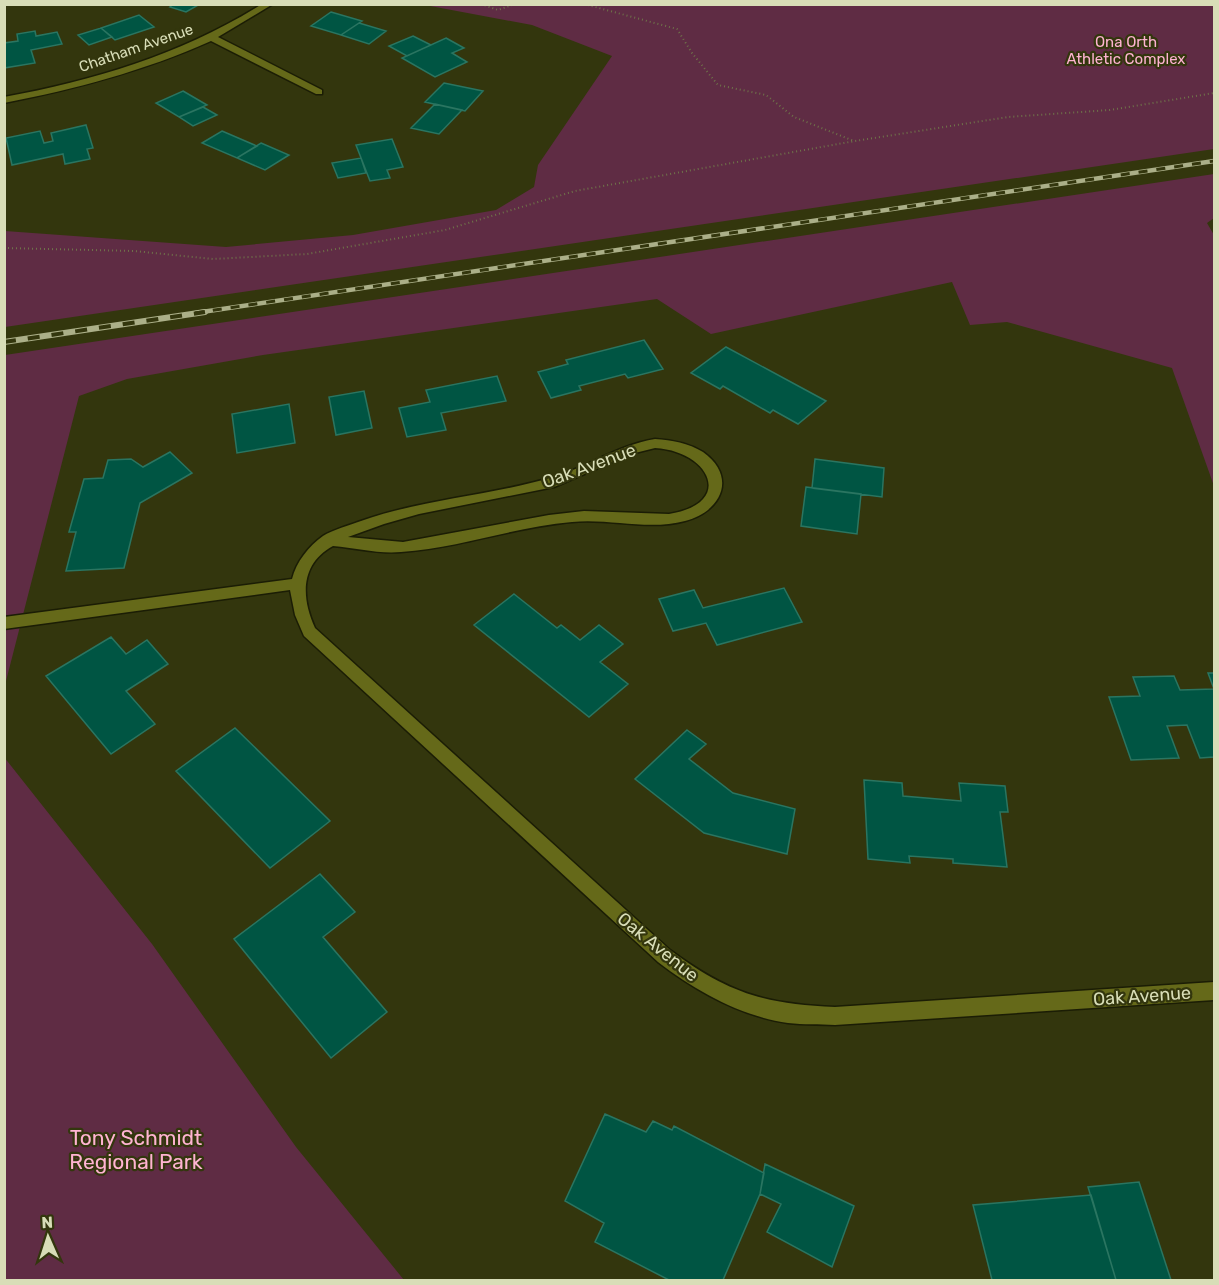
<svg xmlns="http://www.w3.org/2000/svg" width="1219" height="1285" font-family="Rubik,sans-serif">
  <rect width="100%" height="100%" fill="#33360d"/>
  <path fill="#5f2c44" d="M425,5h789v144l-1209,178v-96l221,16 127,-12 143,-25 38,-23 4,-22 74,-109 -80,-31z
    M1214,174v44l-7,5 7,12v251l-42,-118 -165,-46 -37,3 -18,-43 -241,52 -54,-35 -394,56 -136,24 -48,17 -74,289v-330z
    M4,757l148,187 144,203 108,133h-399z"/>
  <path fill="#005543" stroke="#2a7561" stroke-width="1.5" d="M174,4h26l-14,8 -16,-5z
    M331,12l31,9 -21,14 -30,-9z
    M139,15l15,12 -39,13 -14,-12z
    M359,23l27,8 -17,13 -28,-9z
    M101,28l11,9 -23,8 -11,-10z
    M35,31l1,5 21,-4 5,12 -31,6 4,13 -31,5v-25l14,-2 -1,-7z
    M413,36l18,9 -24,11 -18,-10z
    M446,38l18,10 -12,5 15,9 -32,15 -33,-19z
    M444,83l39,8 -18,20 -40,-9z
    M183,91l24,14 -28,12 -23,-14z
    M435,104l27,6 -23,24 -28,-6z
    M203,107l14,8 -24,11 -14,-9z
    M86,125l7,23 -6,1 3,10 -25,5 -2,-10 -51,11 -6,-27 34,-7 4,12 9,-2 -2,-8z
    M222,131l35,15 -20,12 -35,-15z
    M392,139l11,28 -16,3 3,8 -20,3 -14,-36z
    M261,143l28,12 -24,15 -28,-12z
    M361,158l5,15 -28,5 -6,-15z
    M644,340l19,29 -35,9 -3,-4 -46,12 2,4 -30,8 -13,-26 30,-8 -2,-4z
    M726,347l100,54 -28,23 -25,-14 -3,3 -47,-27 -3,3 -29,-16z
    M497,376l9,25 -65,12 5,17 -39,7 -8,-29 31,-6 -4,-12z
    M364,391l8,37 -36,7 -7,-38z
    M289,404l6,39 -58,10 -5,-39z
    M170,452l22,21 -52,30 -16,65 -58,3 10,-39h-7l15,-53 19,-1 5,-18 23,-1 12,8z
    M815,459l69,9 -2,29 -70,-9z
    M806,487l55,7 -4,40 -56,-8z
    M784,588l18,34 -85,23 -11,-22 -33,8 -14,-32 35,-9 9,18z
    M514,594l43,34 4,-3 19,15 19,-15 24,19 -23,18 28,22 -39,33 -115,-92z
    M111,637l15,17 21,-14 21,24 -42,27 29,33 -44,30 -65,-78z
    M1208,673h6v84l-14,1 -13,-33 -20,1 12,32 -48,2 -22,-63 31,-1 -7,-19 41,-1 6,14 34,-1z
    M235,728l95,93 -60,47 -94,-97z
    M687,730l19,14 -17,15 44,34 62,16 -8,45 -83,-21 -69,-54z
    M864,780l38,3 1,13 58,5 -2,-18 46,3 3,26h-8l7,55 -54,-4v-4l-44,-3 1,7 -42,-4z
    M320,874l35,38 -32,25 64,75 -56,46 -97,-119z
    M605,1114l41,18 7,-11 19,9 2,-4 90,47 -4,21 -37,86h-54l-74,-38 9,-19 -39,-22z
    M765,1164l89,42 -22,61 -65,-35 14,-28 -21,-10z
    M1139,1182l32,98h-55l-28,-93z
    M1091,1195l25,85h-124l-19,-75z"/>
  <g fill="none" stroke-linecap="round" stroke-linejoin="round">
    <defs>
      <path id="street" d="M262,4h11l-55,33 104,53v4h-6l-105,-53c-67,30 -135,48 -207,62v-6c92,-17 178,-43 258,-93z
        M655,439c17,1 33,4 48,13 35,25 18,60 -18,69 -37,10 -76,-3 -113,1 -58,5 -113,26 -171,30 -23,2 -45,-4 -68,-6 -33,18 -32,51 -18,82l355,322c58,43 94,54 165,57l379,-25v18l-379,25c-16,-1 -31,0 -47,-2 -48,-7 -92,-32 -130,-61l-354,-326 -9,-21 -5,-25 -286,39v-12l288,-38c4,-17 17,-33 31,-43 9,-6 27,-11 38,-15 62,-22 129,-25 192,-44 35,-10 65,-32 102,-38zM655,448c54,3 81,55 14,66l-85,-3 -35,4 -146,27 -55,-5 36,-13 35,-10 135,-27 77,-33z"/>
    </defs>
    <use href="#street" stroke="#1b1d05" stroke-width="3"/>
    <path stroke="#6f724a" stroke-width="2" stroke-dasharray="1 3" stroke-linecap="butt" d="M481,4l17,6 17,-6
      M584,4l93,25 15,24 26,32 48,10 28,22 60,24
      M4,248l130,3 79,8 94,-5 138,-24 130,-39 280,-50 153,-24 102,-7 104,-17"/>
    <use href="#street" fill="#656919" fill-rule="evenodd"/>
    <defs>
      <path id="rail-far1" d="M195,313l1019,-152"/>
      <path id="rail" d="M4,342l201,-30"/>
    </defs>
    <use href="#rail-far1" stroke="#abaf88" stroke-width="4.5"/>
    <use href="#rail" stroke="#abaf88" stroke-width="6"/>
    <use href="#rail-far1" stroke="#33360d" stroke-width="3" stroke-dasharray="9" stroke-linecap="butt"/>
    <use href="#rail" stroke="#33360d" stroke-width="4" stroke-dasharray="12" stroke-linecap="butt"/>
  </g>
  <g text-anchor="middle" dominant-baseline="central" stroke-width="4.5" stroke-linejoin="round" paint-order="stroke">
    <g font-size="15" fill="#ffb3d2" stroke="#33360d">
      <text x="1126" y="42">Ona Orth<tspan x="1126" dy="17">Athletic Complex</tspan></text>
    </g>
    <g font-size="15" fill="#d8ddb7" stroke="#33360d">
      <text transform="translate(136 48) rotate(-19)">Chatham Avenue</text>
    </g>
    <g font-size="18" fill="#d8ddb7" stroke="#33360d">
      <text transform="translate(589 466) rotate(-20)">Oak Avenue</text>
      <text transform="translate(658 947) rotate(39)">Oak Avenue</text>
      <text transform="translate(1142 996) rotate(-4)">Oak Avenue</text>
    </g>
    <g font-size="21" fill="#ffb3d2" stroke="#33360d">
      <text x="136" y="1137">Tony Schmidt<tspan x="136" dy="24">Regional Park</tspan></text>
    </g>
  </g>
  <rect width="1219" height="1285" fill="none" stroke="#d8ddb7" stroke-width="12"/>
  <g transform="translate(48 1237) rotate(357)" stroke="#33360d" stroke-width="4.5" paint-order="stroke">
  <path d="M0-4.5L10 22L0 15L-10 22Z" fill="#d8ddb7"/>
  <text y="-9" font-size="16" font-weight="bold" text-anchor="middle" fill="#d8ddb7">N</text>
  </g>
</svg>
